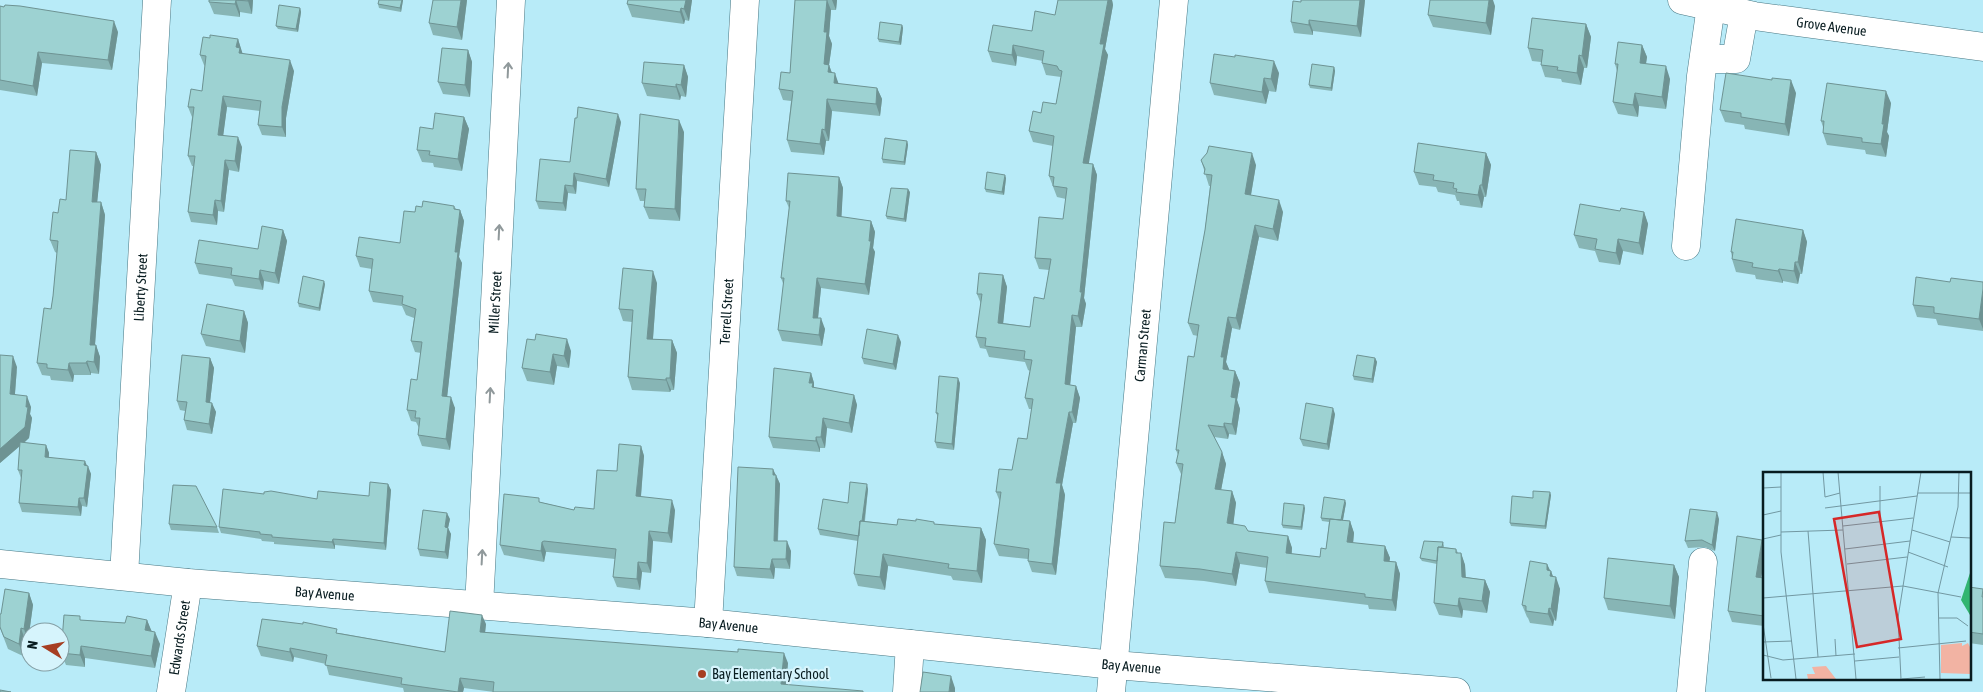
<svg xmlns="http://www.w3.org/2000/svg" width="1983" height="692" font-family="'Asap Condensed',sans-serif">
  <rect width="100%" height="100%" fill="#b8ebf8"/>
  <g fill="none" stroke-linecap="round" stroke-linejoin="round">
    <defs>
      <g id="minor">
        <path id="s1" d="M1682,0l72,16 229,31"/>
        <path d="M1704,59h32l8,-45"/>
        <path d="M1686,246l15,-170 10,-70"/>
        <path id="s2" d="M0,564l188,19 520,40 406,42 342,27"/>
        <path id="s3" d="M124,576l33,-576"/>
        <path id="s4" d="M479,606l32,-606"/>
        <path id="s5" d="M708,623l37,-623"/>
        <path id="s6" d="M171,692l17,-109"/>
        <path d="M907,692l3,-48"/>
        <path id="s7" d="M1111,692l63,-692"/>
        <path d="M1691,692l12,-130"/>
      </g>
    </defs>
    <use href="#minor" stroke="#477783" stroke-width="29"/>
    <use href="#minor" stroke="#fff" stroke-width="28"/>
  </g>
  <path fill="#87b5b5" d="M209,0h44l-1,14 -12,-2v5l-26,-3 -5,-12z
    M403,0l-2,12 -22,-4 -1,-4z
    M467,0l-5,40 -29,-5 -4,-12z
    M628,0h64l-3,21 -4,-1 -1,4 -52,-7 -5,-13z
    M795,0h42l-1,10h-5l-2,26 3,8 -3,21 3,8 7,11 38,4 5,11 -2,17 -48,-5 -3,30h-3l-2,14 -33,-3 -4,-12 4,-39 -8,-1 -4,-11 11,-16z
    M1058,0h54l1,5 -8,44 3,6 -20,109h5l4,11 -13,123 2,6 -4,23h-6l-6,58 6,1 4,12 -4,25h-3l-11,62 3,10 -9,80 -24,-3 -4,-11v-2l-29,-3 -5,-12 6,-42 -4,-10 16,-22 15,-31 5,-30h-3l-4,-11 5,-27 -2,-1 -3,-8 -36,-5 -3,-8 -6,-1 -4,-11 5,-33 -4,-10 26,-19 4,12 -4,36 27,4 14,-28 5,-29 -10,-1 -4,-11 28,-39 3,-20 -9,-2 -8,-21 4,-30 -20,-4 -4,-11 12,-18 15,-9 5,-27 -15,-2 -4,-12 1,-2 -26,-5 -1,10 -24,-4 -4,-11 44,-20 23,-16z
    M1365,0l-4,37 -48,-6v4l-19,-2 -3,-11 10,-20z
    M0,6l118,26 -6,38 -70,-7 -5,33 -37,-6z
    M1495,6l-4,29 -58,-8 -5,-12z
    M300,8l1,4 -3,20 -20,-3 -2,-3z
    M1586,24l5,13 -4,31h-3l-3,17 -19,-3 -1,-3 -16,-2 -4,-12v-3l-9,-1 -4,-13z
    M902,25l1,3 -2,17 -22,-3 -1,-3z
    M210,38l28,1 4,14 52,18 -8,47v19l-24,-2 -4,-10 2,-14 -33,-4 -4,28 19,12 -3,25 -10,-2 -5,42 -6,-1 -1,14 -26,-3 -3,-10 5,-46h-1l-4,-10 4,-39 -4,-10 14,-16 3,-25 -1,-1 -4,-10z
    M1642,45l5,12 -1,7 24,15 -4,30 -27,-3 -1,11 -20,-3 -5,-12 4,-31 -2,-7z
    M468,50l4,12 -2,35 -27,-3 -5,-12z
    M1235,57l44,16 -3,19 -7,-1 -3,13 -52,-9 -4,-12z
    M684,65l4,12 -2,20 -5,-1 -1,4 -33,-4 -5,-13z
    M1334,67l1,4 -3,20 -22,-3 -1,-3z
    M1796,93l-7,43 -44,-7 -1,-4 -19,-3 -5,-12z
    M1891,103l-4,29 2,4 -3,21 -20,-3 -1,-4 -38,-5 -4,-12v-6l-2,-6z
    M464,117l5,12 -7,42 -28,-4 -1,-4 -11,-1 -5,-12 16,-21z
    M621,122l-12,65 -32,-6 -1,13 -8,-1 -2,18 -27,-2 -3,-8 34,-39z
    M684,132l-4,89 -31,-2 -5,-12 1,-6h-5l-4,-12z
    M907,141l1,4 -3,20 -22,-2 -1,-4z
    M96,152l5,13 -4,37h4l4,13 -10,130h1l4,12 -1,17 -8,-1v2h-17l-1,7 -22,-2 -1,-4 -8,-1 -5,-12 14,-54 2,-13 4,-43 -2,-1 -5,-12 16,-40z
    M1486,153l5,12 -5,32h-2l-2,11 -22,-3 -1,-4h-2l-2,-6 -17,-3 -2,-5 -17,-2 -5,-13z
    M1201,160l55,5 -5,30 32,17 -5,29 -19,-4 -19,93 -8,-2 -6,34 3,8 6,1 5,12 -3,17 3,9 -4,26 -7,-1 -1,5 -14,-2 8,15 4,12 -5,26 11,1 4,12 -3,21 15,7 40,5 4,12v6l28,3 6,-8 3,-27 -7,-1 -1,-3 25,-15 -3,17 7,1 4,12 -1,10 32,3 5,12 -1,3 7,1 4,12 -4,37 -27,-2 -1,-4 -99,-12 -4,-12 2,-13 -27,-4 -4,22 -32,-5 -39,-3 -5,-12 15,-43 6,-49 -5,-11 2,-8 -2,-5 18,-93 4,-21 -5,-1 -5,-12 17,-93 5,-44h-1z
    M839,177l4,11 -2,29 30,4 4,11 -2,16 2,4 -6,43 -48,-7 -3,30 7,11 -3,17 -40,-5 -4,-11 6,-44 -3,-8 8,-70 -3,-7z
    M1006,178l-2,17 -18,-3 -1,-3z
    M910,192l-4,30 -19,-3 -1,-3z
    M454,206l2,3 4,1 4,11 -5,36 3,6 -15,134 8,11 -5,42 -28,-4 -4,-11 1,-7 -3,-6 -5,-1 -4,-11 10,-30 4,-27 -6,-1 -4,-11 3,-23 -8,-3 -4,-9 -29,-4 -4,-11 3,-22 -12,-2 -4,-11 44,-13 15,-31 7,-5z
    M1620,211l24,1 4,12 -5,31 -20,-4 -3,14 -21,-3 -4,-11 -16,-3 -5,-13z
    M283,230l4,11 -8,43 -15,-3 -1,9 -28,-4 -3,-7 -33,-5 -4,-11 63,-14z
    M1803,230l4,12 -5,32h-2l-2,10 -15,-3v2l-27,-4 -1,-4 -19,-3 -4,-13v-2l-1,-5z
    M1983,282v49l-45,-6 -2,-6 -19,-2 -4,-12z
    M657,283l-4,56 19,1 5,13 -3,37h-3l-1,2 -38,-2 -4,-13 4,-55 -9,-1 -4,-12z
    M325,284l-5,27 -21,-4 -1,-4z
    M244,311l4,12 -3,30 -39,-7 -5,-12z
    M535,340l36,11 -2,17 -12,-2 -3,19 -27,-4 -5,-13z
    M901,342l-5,28 -32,-6 -2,-6z
    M210,358l4,10 -4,34 6,10 -4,22 -25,-4 -3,-10 1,-9 -5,-1 -3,-9z
    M1375,358l2,4 -4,21 -19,-3 -1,-4z
    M17,367l-2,27 16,13 -1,7 2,4 -3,20 -5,5 22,2 3,8v4l38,9 4,8 -4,33 -5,-1 -1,10 -59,-4 -3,-9 2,-25 -3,-8 2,-24 -20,17z
    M811,373l3,10v5l40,7 3,10 -5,28 -25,-5 -2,20h-5v4l-47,-4 -4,-11z
    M960,383l-6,67 -17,-2 -2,-6 3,-25 -2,-4z
    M1335,414l-6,36 -26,-4 -3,-7z
    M641,446l3,10 -3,41 34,13 -3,33 -19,-2 -2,32 -9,-1 -2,18 -23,-3 -4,-10 2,-18 -67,-7h-2l-2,10 -40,-7 -4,-10 40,-43 34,8 20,-1 23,-38z
    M776,475l4,9 -2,57 13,10 -1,18 -15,-1 -1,11 -37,-3 -3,-9z
    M388,484l3,6 -5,60 -51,-5v4l-61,-5v-2l-12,-1 -1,-2 -40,-6 -2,-6 45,-33 53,5 52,-3z
    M868,489l-3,32 32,4 38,-1 46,4 5,12 -4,43 -29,-3 -2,-4 -63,-10 -3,24 -27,-4 -4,-12 4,-33 -38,-6 -2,-6 30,-26z
    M1551,495l-5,34 -35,-3 -1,-3 23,-25z
    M1305,508l-3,22 -19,-2 -1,-3z
    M450,519l-2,9 3,6 -3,25 -28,-3 -2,-7z
    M1719,519l-4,32 -10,-4 -17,1 -3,-7z
    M169,524l48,3 2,6 -48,-3z
    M1443,542l1,4v1l12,2 2,4h3l4,12 1,12 19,3 5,12 -3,21 -24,-3 -1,8 -23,-3 -5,-12 3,-39 -15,-3 -2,-3z
    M1764,547v11l-3,20h3v48l-32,-4 -4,-11z
    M1547,564l3,6 1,1 2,6 7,12 -4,32 -2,-1 -1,6 -23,-3 -2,-5 -1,-1 -5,-12z
    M1674,565l5,12 -4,42 -67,-9 -4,-12z
    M1969,587l14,2v56l-14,-2z
    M29,593l4,12 -5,36 -3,-1 -2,16 -15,-7 -8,-21 1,-14z
    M81,620l44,3 22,-3 4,11 9,13 -5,24 -70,-10v9l-19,-2 -5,-12z
    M486,624l-1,8 303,31 -2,21 -292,8 -30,-4 -1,4h-59l-1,-4 -74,-13 -3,-11 -32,-7 -1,5 -32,-6 -4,-10 82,-13 106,19z"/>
  <path fill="#6e9393" d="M236,0l4,12v5l-5,-13z
    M248,0h5l-1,14 -4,-13z
    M402,0h1l-2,12 -1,-4z
    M461,0h6l-5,40 -5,-13z
    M686,0h6l-3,21 -5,-12z
    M827,0l4,10 -2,26 3,8 -3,21 4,11 -1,8 -8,-20v-32z
    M832,0h5l-1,10z
    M1108,0h4l1,5 -8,44 3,6 -21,119 -4,-11 17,-119z
    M1360,0h5l-4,37 -4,-11z
    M1489,0h4l2,6 -4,29 -5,-12z
    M300,8l1,4 -3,20 -2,-3z
    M681,8l4,12 -1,4 -4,-12z
    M1309,20l4,11v4l-4,-10z
    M114,21l4,11 -6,38 -4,-10z
    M1586,24l5,13 -4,31 -5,-12z
    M902,25l1,3 -2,17 -2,-3z
    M238,39l6,19 -1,5 -7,-16z
    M1013,45l4,11 -1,10 -4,-11z
    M1642,45l5,12 -3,18 -4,-12z
    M468,50l4,12 -2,35 -5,-12z
    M38,52l4,11 -5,33 -4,-10z
    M1579,55l5,13 -3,17 -4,-12z
    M290,60l4,11 -8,47v19l-4,-10v-20z
    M1274,61l5,12 -3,19 -5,-13z
    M684,65l4,12 -2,20 -5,-12z
    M1666,66l4,13 -4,30 -4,-12z
    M1334,67l1,4 -3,20 -1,-3z
    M835,73l4,12 -5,-2z
    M1264,78l5,13 -3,13 -4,-12z
    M1791,80l5,13 -7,43 -4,-12z
    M676,84l5,12 -1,4 -4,-13z
    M877,88l5,11 -2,17 -4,-12z
    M1886,91l5,12 -4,29 2,4 -3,21 -5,-13 1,-20z
    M1635,93l4,13 -1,11 -5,-12z
    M223,96l4,11 -5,38 -4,-10z
    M827,99l5,12 -3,30 -4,-11z
    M618,114l3,8 -12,65 -3,-8z
    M464,117l5,12 -7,42 -4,-12z
    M679,120l5,12 -4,89 -5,-12z
    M822,129l4,12 -2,14 -4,-11z
    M238,137l4,10 -3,25 -4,-11z
    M907,141l1,4 -3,20 -1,-3z
    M96,152l5,13 -5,49 -4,-12z
    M1252,153l4,12 -7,41 -4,-12z
    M1486,153l5,12 -5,32 -4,-12z
    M225,160l4,10 -5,42 -3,-11z
    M1093,164l4,11 -13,123 2,6 -4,23 -4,-11 2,-24z
    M574,173l3,8 -1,13 -3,-8z
    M1005,175l1,3 -2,17 -2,-3z
    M839,177l4,11 -2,39 -4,-11z
    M565,185l3,8 -2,18 -3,-8z
    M1480,185l4,12 -2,11 -4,-13z
    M908,189l2,3 -4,30 -2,-3z
    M215,200l3,11 -1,14 -4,-10z
    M1279,200l4,12 -5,29 -5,-12z
    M101,202l4,13 -11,142 -4,-12z
    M460,210l4,11 -5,36 3,6 -16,144 -4,-11 13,-144z
    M1644,212l4,12 -5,31 -4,-12z
    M871,221l4,11 -2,16 2,4 -6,43 -4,-11z
    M1255,225l4,12 -19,93 -4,-12z
    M283,230l4,11 -8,43 -4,-11z
    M1803,230l4,12 -5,32 -4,-12z
    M1618,239l5,12 -3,14 -4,-12z
    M1795,262l5,12 -2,10 -4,-13z
    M1779,269l4,12v2l-5,-12z
    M260,270l4,11 -1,9 -4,-11z
    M653,271l4,12 -5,68 -5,-12z
    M1003,275l4,12 -5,47 -4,-11z
    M817,278l4,10 -4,40 -4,-10z
    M324,281l1,3 -5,27 -1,-3z
    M1983,289v40l-4,-10z
    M244,311l4,12 -3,30 -5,-12z
    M1072,315l4,12 -7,69 -4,-12z
    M1228,317l4,11 -6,34 3,7 -2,12 -4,-12 -2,-12z
    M821,318l4,11 -3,17 -3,-11z
    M898,335l3,7 -5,28 -3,-6z
    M567,339l4,12 -2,17 -5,-12z
    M672,340l5,13 -3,37 -4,-12z
    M96,345l4,12 -1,17 -5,-12z
    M553,354l4,12 -3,19 -4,-13z
    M13,356l4,11 -3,38 -4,-11z
    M210,358l4,10 -5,43 -3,-9z
    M1375,358l2,4 -4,21 -1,-4z
    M87,361l4,12v2l-5,-12z
    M69,363l5,12 -1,7 -5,-12z
    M1235,371l5,12 -3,17 3,9 -4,26 -4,-11 -1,-27z
    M811,373l3,10v4l2,7 -7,-11z
    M666,378l5,12 -1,2 -4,-12z
    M958,378l2,5 -6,67 -2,-6z
    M1076,386l4,12 -4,25 -4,-11z
    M854,395l3,10 -5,28 -3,-10z
    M27,396l4,11 -1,7 2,4 -3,20 -29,25v-14l26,-42z
    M451,397l4,11 -5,42 -4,-11z
    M212,403l4,9 -4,22 -3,-10z
    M1333,408l2,6 -6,36 -2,-6z
    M1069,412l4,11 -11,62 3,10 -9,80 -4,-11 4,-81z
    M823,418l4,10 -2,20 -4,-11z
    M1224,423l5,11 -1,5 -4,-12z
    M816,437l4,11v4l-4,-11z
    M46,445l3,8 -1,12 -3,-8z
    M641,446l3,10 -4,51 -4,-11z
    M1222,452l4,12 -7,37 -4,-12z
    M85,461l3,7v-2l3,8 -4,33 -3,-9v-33z
    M773,469l7,15 -3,67 -3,-10 -1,-66z
    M388,484l3,6 -5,60 -2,-7z
    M867,484l1,5 -6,52 -2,-5z
    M1232,491l4,12 -4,32 -5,-12z
    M1550,492l1,3 -5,34 -1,-3z
    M79,498l3,8 -1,10 -3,-9z
    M672,500l3,10 -3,33 -4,-10z
    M1345,500l1,3 -4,22 -1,-4z
    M1304,505l1,3 -3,22 -1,-3z
    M1717,512l2,7 -4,32 -3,-6z
    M447,513l3,6 -2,9 3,6 -3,25 -3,-7v-25z
    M1350,521l4,12 -2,21 -5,-12z
    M981,528l5,12 -4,43 -5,-12z
    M649,531l4,10 -2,32 -4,-10z
    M1288,536l4,12 -2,17 -4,-12z
    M333,539l2,6v4l-3,-7z
    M1762,540l2,7v11l-4,30 -4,-11z
    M787,541l4,10 -1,18 -4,-10z
    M542,542l4,10 -2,10 -3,-11z
    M1385,546l5,12 -2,14 -4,-11z
    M1236,552l4,12 -4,22 -4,-12z
    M1461,553l4,12 1,24 -4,-12z
    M883,554l5,12 -3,24 -5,-13z
    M772,559l3,9 -1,11 -4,-10z
    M638,562l4,10 -2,18 -3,-11z
    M1396,562l4,12 -4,37 -4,-11z
    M1547,564l4,9v-2l4,11 1,-5 4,12 -4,32 -5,-12 -4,-39z
    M1674,565l5,12 -4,42 -5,-13z
    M1485,580l5,12 -3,21 -5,-12z
    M29,593l4,12 -5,36 -4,-12z
    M1459,598l4,12 -1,8 -4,-12z
    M1549,608l5,12 -1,6 -5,-12z
    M482,615l4,9 -2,18 -4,-10z
    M147,620l5,12 -7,-2z
    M21,628l4,12 -2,16 -4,-12z
    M155,632l5,12 -5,24 -4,-12z
    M81,646l4,12v9l-5,-12z
    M290,648l4,9 -1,5 -3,-10z
    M784,653l4,10 -3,29 -4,-8z
    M951,676l4,12v4h-6z
    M460,678l4,10 -1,4h-5z"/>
  <path fill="#9dd2d2" stroke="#6e9393" d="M209,0h39v1l-12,-1 -1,4 -26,-2z
    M379,0h23l-2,8 -22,-4z
    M433,0h28l-4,27 -28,-4z
    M628,0h58l-2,9 -3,-1 -1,4 -53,-8z
    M795,0h32l-3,32h3l-3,32 5,1 -1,7 7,1 -1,10 43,5 -1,16 -49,-5 -2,31 -3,-1 -2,15 -33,-4 6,-49 -14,-2 2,-17 9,1z
    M1058,0h50l-8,44h4l-21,119 10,1 -13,128h2l-4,24 -6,-1 -7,69 11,2 -4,26h-3l-13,71h5l-9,81 -24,-3 1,-12 -35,-5 7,-52h-5l3,-23 13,1 6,-32 9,1 6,-40 -8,-1 7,-38 -8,-1 1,-8 -40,-5 1,-8 -10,-1 6,-43h-5l2,-21 24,2 -5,48 32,4 4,-30 10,2 7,-40 -16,-1 4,-41 24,2 4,-31 -14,-2 1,-9 -5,-1 5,-40 -25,-5 4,-20 8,2 2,-11 13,2 6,-33 -3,-1 -2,-4 -15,-3 2,-12 -31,-6 -1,10 -24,-4 5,-26 39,6 3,-20 20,4z
    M1301,0h59l-3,26 -48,-6v5l-18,-3 2,-21 8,1z
    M1430,0h59l-3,23 -58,-8z
    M5,5l15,1 94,15 -6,39 -70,-8 -5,34 -33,-6v-74l4,1z
    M279,5l21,3 -4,21 -20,-3z
    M1532,18l54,6 -4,32 -3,-1 -2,18 -20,-3 1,-3 -17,-2 2,-15 -15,-2z
    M880,22l22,3 -3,17 -21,-3z
    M210,35l28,4 -2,8 4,1 -1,5 51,7 -8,47v20l-24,-2 3,-24 -38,-5 -5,39 20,2 -3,24 -10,-1 -4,41 -6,-1 -2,15 -25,-3 7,-56h-7l6,-49h-6l3,-18 11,2 4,-35 -6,-1 3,-18 7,1z
    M1618,42l24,3 -2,18 26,3 -4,31 -27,-4 -2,12 -20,-3 5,-38h-3z
    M442,48l26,2 -3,35 -27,-3z
    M1214,54l21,3v-2l39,6 -3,18 -7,-1 -2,14 -52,-9z
    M644,62l40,3 -3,20 -5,-1v3l-34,-4z
    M1312,64l22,3 -3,21 -22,-3z
    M1726,73l46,7v-2l19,2 -6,44 -44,-7v-4l-21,-3z
    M1827,83l59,8 -4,33h2l-3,20 -19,-2v-4l-39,-5 1,-12h-3z
    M578,107l40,7 -12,65 -32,-6 -1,13 -8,-1 -2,18 -27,-2 4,-42 30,3 5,-44h2z
    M435,113l29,4 -6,42 -29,-4 1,-4 -13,-1 3,-23 13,2z
    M640,114l39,6 -4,89 -31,-2 2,-18h-10z
    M885,138l22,3 -3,21 -22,-3z
    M1418,143l68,10 -4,32h-2l-2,10 -22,-3 1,-3 -4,-1 1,-5 -21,-3 1,-5 -20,-3z
    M1209,146l43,7 -7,41 34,6 -6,29 -18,-4 -19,93 -8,-1 -7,40h3l-1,12 12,2 -4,26 5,1 -4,26 -8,-1v4l-16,-2 14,27 -7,37 17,2 -5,32 18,3 3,5 40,5 -2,17 34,4 1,-9 5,1 4,-30 20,2 -3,21 38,4 -1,15 12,1 -4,38 -27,-3v-3l-100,-13 3,-24 -32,-5 -4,22 -32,-5 -40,-3 4,-44 11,1 8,-59 -7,-1 3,-13h-3l12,-94 6,1 5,-32 -11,-2 17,-93 7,-55 -8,-1 1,-5 -4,-9 6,-7z
    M70,150l26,2 -4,50h9l-11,143h6l-2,17 -7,-1 -1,2h-17l-1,7 -21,-2v-4l-10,-1 7,-55 7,1 2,-13 5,-55 -8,-1 3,-28 5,1 2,-14 6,1z
    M987,172l18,3 -3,17 -17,-3z
    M788,173l51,4 -2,39 34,5 -2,20h2l-6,43 -48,-6 -4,40h8l-2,17 -41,-5 6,-52h-3l9,-77h-4z
    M891,188l17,1 -4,30 -18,-3z
    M423,201l31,5v3l6,1 -5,42h3l-16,144 9,1 -5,42 -28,-4 2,-17h-5l1,-7 -9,-1 4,-31 6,1 5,-38 -11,-1 5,-32 -14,-5 1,-8 -34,-5 4,-32 -17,-3 3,-19 41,6 4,-32 11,1 1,-6 6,1z
    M1580,204l40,7 1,-3 23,4 -5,31 -21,-4 -2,14 -21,-4 2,-10 -23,-4z
    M1736,219l67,11 -5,32h-3l-1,9 -15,-2 -1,2 -26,-4 1,-4 -21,-4 1,-7h-2z
    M262,226l21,4 -8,43 -15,-3 -1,9 -28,-4 1,-7 -37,-5 4,-23 59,9z
    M623,268l30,3 -6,68 25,1 -2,38h-4v2l-38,-3 5,-67 -14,-1z
    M303,276l21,5 -5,27 -21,-5z
    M1916,277l34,5 1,-4 32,4v7l-4,30 -45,-6v-6l-21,-2z
    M207,304l37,7 -4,30 -39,-7z
    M867,329l31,6 -5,29 -31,-6z
    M536,334l31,5 -3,17 -11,-2 -3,18 -28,-4 5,-29 8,1z
    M0,355l13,1 -3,38 17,2 -1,11h2l-3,20 -25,22z
    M182,355l28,3 -4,44 6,1 -3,21 -25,-4 3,-18 -10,-1z
    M1357,355l18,3 -3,21 -19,-3z
    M774,368l37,5 -2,10h4l-1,4 42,8 -5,28 -26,-5 -2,19h-5v4l-47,-4z
    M939,376l19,2 -6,66 -17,-2 3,-29h-2z
    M1306,403l27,5 -6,36 -27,-5z
    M20,442l26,3 -1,12 40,4 -1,4 4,1 -4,32h-5l-1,9 -59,-4 3,-33h-4z
    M619,444l22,2 -5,50 36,4 -4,33 -19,-2 -2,32 -9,-1 -1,17 -24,-2 3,-28 -72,-8 -2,1 -1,9 -41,-6 4,-51 35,4v4l35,8 1,-3 19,2 3,-39 20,1z
    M738,467l35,2v6h3l-2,66h13l-1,18h-14l-2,10 -36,-2z
    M370,482l18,2 -4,59 -51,-4 -1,3 -60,-5v-2l-12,-1v-2l-41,-5 4,-38 41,5v-2l7,-1 46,8 1,-8 51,5z
    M850,482l17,2 -5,37h-2l-1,15 -41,-7 5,-30 25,4z
    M173,485l23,1 21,41 -48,-3z
    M1533,491l17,1 -5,34 -35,-3 2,-27 21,2z
    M1324,497l21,3 -4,20 -20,-2z
    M1284,503l20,2 -3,22 -19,-2z
    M1690,509l27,3 -5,33 -10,-5 -17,1z
    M423,510l24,3 -2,14 3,1 -3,24 -27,-3z
    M898,519l18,2v-2l18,3v2l47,4 -4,43 -29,-3 1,-4 -66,-10 -3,23 -26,-3 6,-53 37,4z
    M1737,536l25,4 -6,37 8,1 -1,10h1v28l-36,-5z
    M1424,541l19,1 -1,5h-4l-1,14 -17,-3z
    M1438,547l18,2v4h5l1,24 23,3 -3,21 -23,-3 -1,8 -24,-3z
    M1608,558l66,7 -4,41 -66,-8z
    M1530,561l17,3v6l4,1 -1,5 6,1 -5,32 -2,-1 -1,6 -22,-3v-5l-4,-1z
    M1969,587l14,2 -1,8h1v37l-14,-2z
    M5,589l24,4 -5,36 -3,-1 -2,16 -15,-7 -4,-10v-13h1z
    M450,611l32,4 -2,17 258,20v-3l46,4 -3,31 82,7v1h-370l1,-10 -34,-4 -2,14 -57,-8 1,-6 -77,-13 2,-10 -37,-7v4l-33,-6 5,-27 41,5v-2l34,7 -1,4 109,19z
    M64,615l16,1v4l45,3 2,-7 20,4 -2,10 10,2 -4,24 -70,-10 -1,9 -19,-2z
    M923,672l28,4 -2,16h-29z
    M0,690l11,2h-11z"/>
  <defs><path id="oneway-shaft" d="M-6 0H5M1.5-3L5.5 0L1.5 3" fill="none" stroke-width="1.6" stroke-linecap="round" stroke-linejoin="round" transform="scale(1.25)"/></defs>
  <g stroke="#90999b">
    <use href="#oneway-shaft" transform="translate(508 70) rotate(-87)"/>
    <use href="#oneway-shaft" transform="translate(499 232) rotate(-87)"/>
    <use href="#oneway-shaft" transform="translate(490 395) rotate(-87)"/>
    <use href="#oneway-shaft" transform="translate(482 557) rotate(-87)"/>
  </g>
  <circle fill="#a63e22" stroke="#d6f4fc" stroke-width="2" cx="702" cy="674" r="5"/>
  <g text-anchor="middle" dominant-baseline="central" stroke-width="4.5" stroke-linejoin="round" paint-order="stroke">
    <g font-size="14" fill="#081c20" stroke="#d6f4fc">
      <text stroke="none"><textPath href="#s1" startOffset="152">Grove Avenue</textPath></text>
      <text stroke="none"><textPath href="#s3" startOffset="289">Liberty Street</textPath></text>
      <text stroke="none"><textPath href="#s4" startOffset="304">Miller Street</textPath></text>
      <text stroke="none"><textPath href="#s5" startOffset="312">Terrell Street</textPath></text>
      <text stroke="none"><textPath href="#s7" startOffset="348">Carman Street</textPath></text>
      <text stroke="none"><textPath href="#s2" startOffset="326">Bay Avenue</textPath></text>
      <text stroke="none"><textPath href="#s2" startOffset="731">Bay Avenue</textPath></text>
      <text stroke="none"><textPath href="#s6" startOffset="55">Edwards Street</textPath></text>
      <text stroke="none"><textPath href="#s2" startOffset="1136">Bay Avenue</textPath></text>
    </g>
    <g font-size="14" fill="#081c20" stroke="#d6f4fc" text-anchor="start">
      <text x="712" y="674">Bay Elementary School</text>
    </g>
  </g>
  <g transform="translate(1763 472)">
    <rect width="208" height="208" fill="#b8ebf8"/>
    <path d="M199,171v3l6,-3 2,4v27l-29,-1v-28zM63,194l10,13h-28l-1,-5h8l-3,-7z" fill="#f2b3a3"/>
    <path d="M207,101v42l-9,-15z" fill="#32b571"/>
    <path fill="none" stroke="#7298a2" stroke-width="1" d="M18,0v80l15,127M60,0l2,25 15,-4M75,0l18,207M117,14v36M0,16l18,-1M155,21h53M62,36l92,-12M0,43l18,-4M80,54l70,-8M149,58l38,12M45,59l10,126M18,60l62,-2M188,65l20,1M0,67l18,-4M82,77l65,-8M145,80l40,15M84,92l60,-7M0,126l140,-12 58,11M176,146h18l11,8M0,152l8,54M72,167l1,17M0,170l29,-1M135,176l68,-7M0,183l20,5 72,-6M92,189l44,-4M138,207l-3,-61 23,-146M139,207l23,-2M177,207l-2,-86 20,-86 1,-35"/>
    <path fill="#d62828" fill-opacity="0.15" stroke="#d62828" stroke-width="2.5" d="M116,40l22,127 -44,8 -23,-128z"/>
    <rect width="208" height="208" fill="none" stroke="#081c20" stroke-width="2.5"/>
  </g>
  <g transform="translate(45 647) rotate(280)"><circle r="24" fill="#d6f4fc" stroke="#849ea4"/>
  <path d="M0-4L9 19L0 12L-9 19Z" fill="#a63e22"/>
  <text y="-8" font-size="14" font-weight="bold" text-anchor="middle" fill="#081c20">N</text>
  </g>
</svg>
